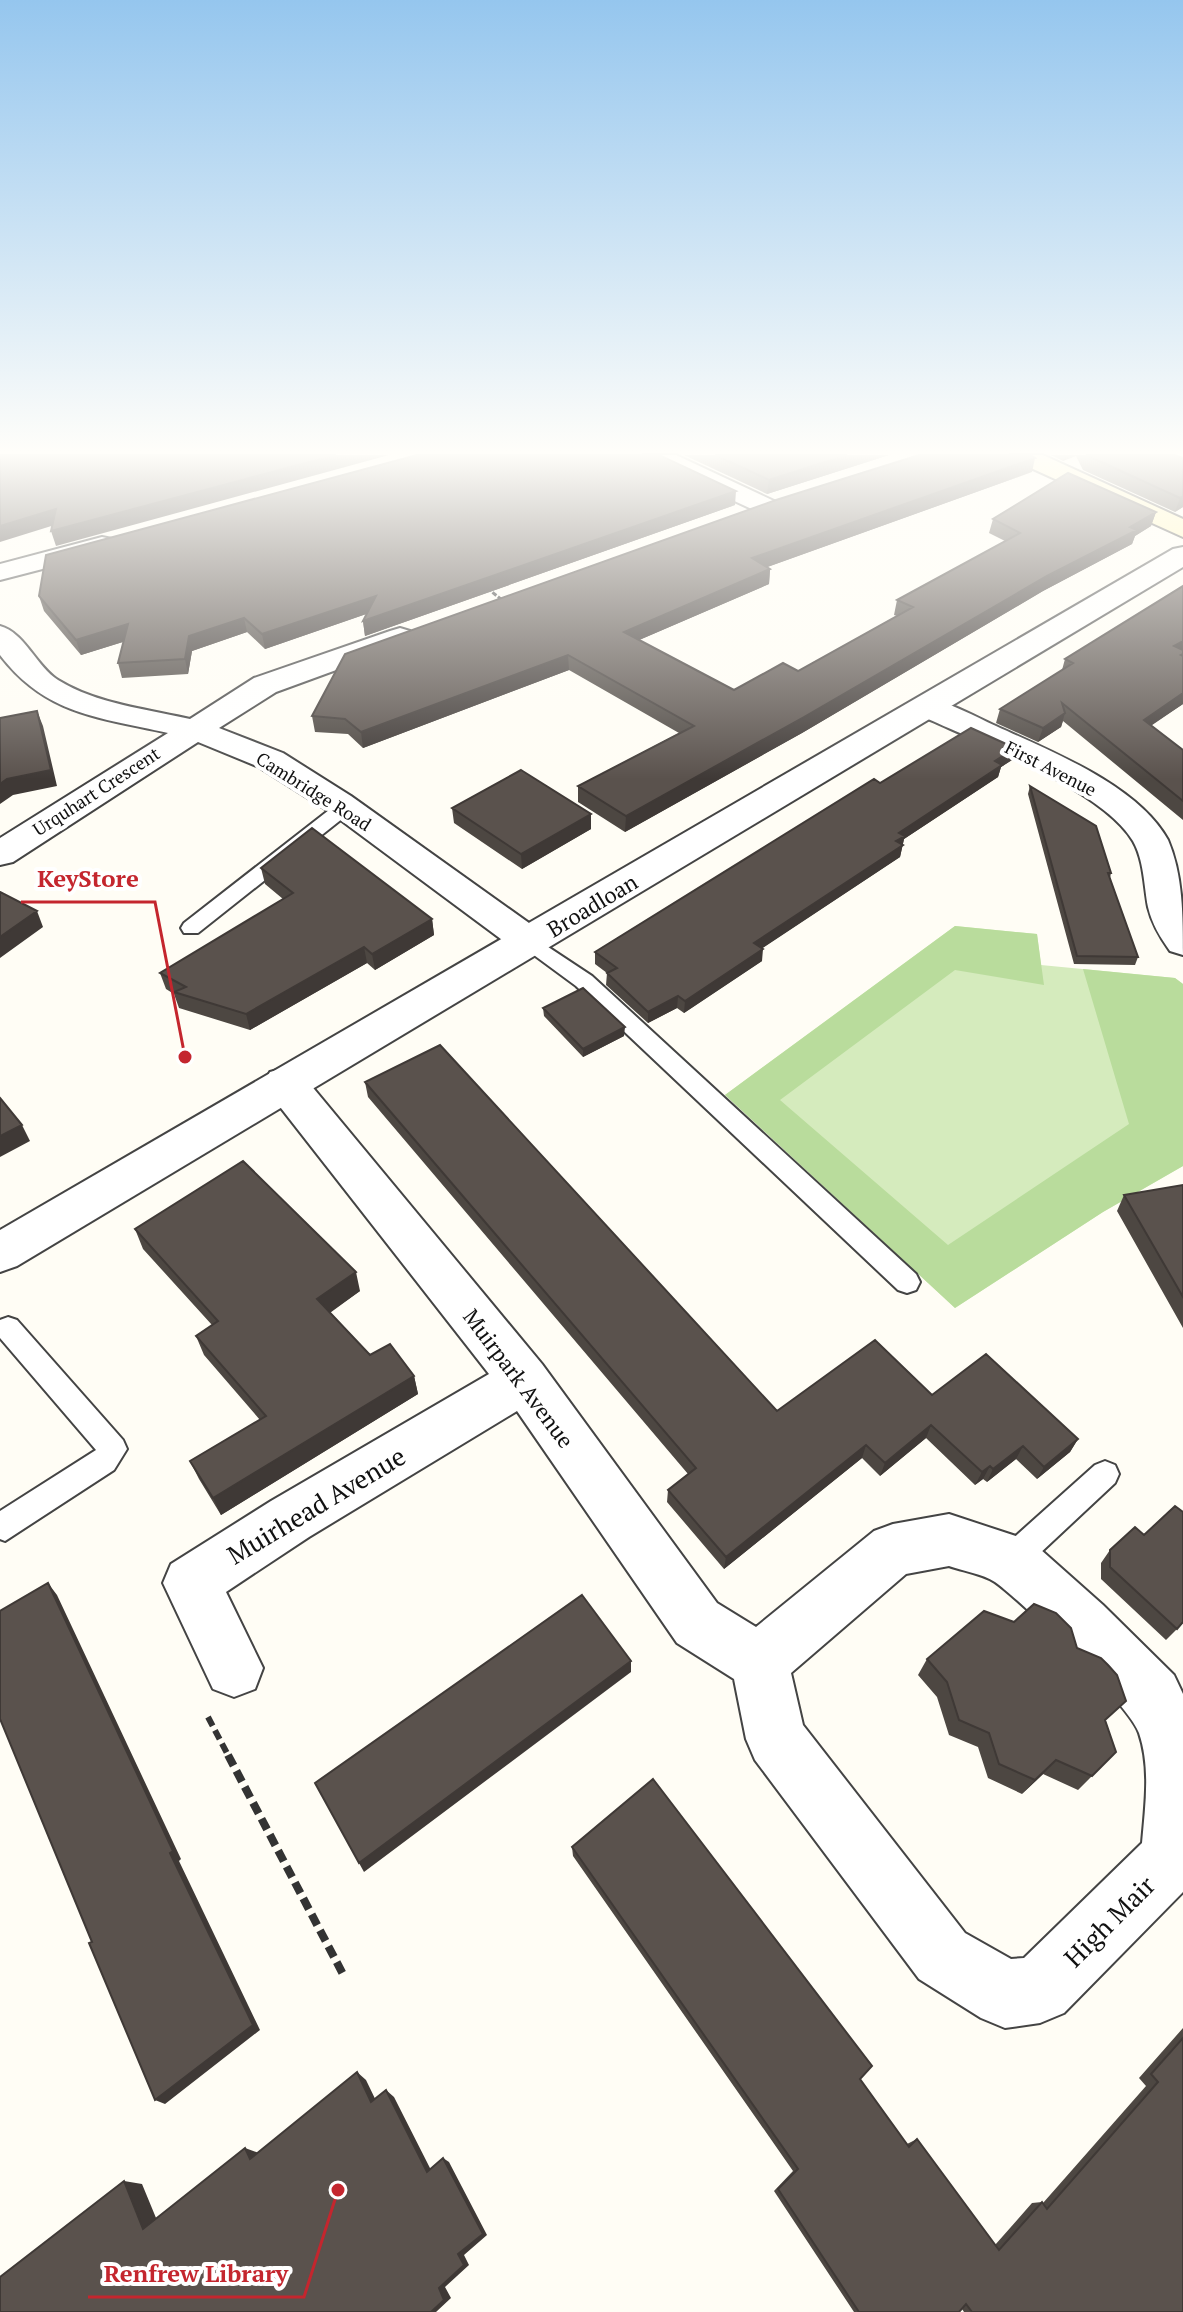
<svg xmlns="http://www.w3.org/2000/svg" width="1183" height="2312" font-family="'PT Serif',serif">
  <rect width="100%" height="100%" fill="#fffdf5"/>
  <path fill="#d5ebbd" d="M955,926l82,8 4,31 134,13 8,6v182l-80,46 -148,96 -230,-213z"/>
  <path fill="#b9dc9c" d="M955,926l82,8 7,51 -89,-15 -175,130 168,145 181,-121 -46,-155 92,9 8,6v182l-80,46 -148,96 -230,-213z"/>
  <g fill="none" stroke-linecap="round" stroke-linejoin="round">
    <defs>
      <path id="service" d="M345,801l7,2 2,4 -2,4 -154,122h-14l-3,-5 3,-5 154,-120z
        M530,935l62,41 324,298 4,8 -4,8 -9,3 -9,-3 -322,-304 -53,-39 -3,-5z
        M8,1317l9,3 106,120 4,9 -13,21 -109,71 -5,-2v-28l96,-61 -96,-112v-18z
        M1105,1461l10,4 4,9 -4,9 -93,87 -11,5 -11,-5 -4,-10 4,-10 95,-85z"/>
      <path id="minor" d="M643,455h33l98,46 4,5 -4,5h-18l-110,-51z
        M102,537l10,2 3,6 -3,6 -112,29v-16z
        M0,626c24,6 37,41 58,54 39,24 88,29 132,39l64,-41 136,-47 10,-3 10,3 5,6 -5,6 -134,49 -57,36 64,25 68,43 192,137 6,9 -6,9 -13,4 -13,-4 -190,-141 -68,-43 -61,-25 -185,120 -13,3v-27l168,-105c-70,-16 -122,-18 -168,-78z
        M928,698c23,5 46,18 68,28 54,25 142,59 172,114 15,35 15,76 15,115l-13,-4c-10,-14 -18,-27 -22,-44 -4,-21 -4,-47 -15,-66 -32,-53 -160,-101 -216,-127l-5,-7 5,-7z
        M285,1068l15,4 242,292 175,239 39,24 118,-96 19,-7 56,-10 82,27 72,64 71,70 9,19v198l-119,121 -24,10 -35,5 -24,-10 -62,-39 -164,-219 -9,-21 -12,-60 -57,-36 -160,-232 -208,126 -83,55 37,76 -8,21 -21,8 -21,-8 -50,-106 8,-19 100,-63 218,-127 -219,-280 -6,-11 6,-11zM949,1566c14,5 34,8 46,16 27,19 135,124 144,151 12,35 6,74 3,110l-118,115 -13,1 -46,-26 -162,-208 -12,-52 115,-99z"/>
      <path id="tertiary" d="M1183,547v20l-1166,699 -17,6v-42l1173,-681z"/>
      <path id="secondary" d="M1010,455h33l140,64v18l-170,-77z"/>
    </defs>
    <use href="#service" stroke="#444" stroke-width="4"/>
    <use href="#minor" stroke="#444" stroke-width="4"/>
    <use href="#tertiary" stroke="#444" stroke-width="4"/>
    <use href="#secondary" stroke="#333" stroke-width="4"/>
    <path stroke="#333" stroke-width="3" stroke-dasharray="5 2" stroke-linecap="butt" d="M487,588l15,12"/>
    <path stroke="#333" stroke-width="6" stroke-dasharray="10 5" stroke-linecap="butt" d="M208,1717l21,40"/>
    <path stroke="#333" stroke-width="8" stroke-dasharray="12 6" stroke-linecap="butt" d="M228,1755l117,223"/>
    <use href="#service" fill="#fff" fill-rule="evenodd"/>
    <use href="#minor" fill="#fff" fill-rule="evenodd"/>
    <use href="#tertiary" fill="#fff" fill-rule="evenodd"/>
    <use href="#secondary" fill="#fff6b0" fill-rule="evenodd"/>
  </g>
  <path fill="#4d4742" d="M684,455h205l-122,39z
    M1051,455h124l8,52 -8,5 -92,-42 -7,-14 -13,5z
    M1032,472l-265,95 3,2 -1,15 -130,56 95,50 64,-19 99,-55 -3,-1 3,-15 108,-59 -16,-8 4,-14 163,-7 -5,14 -16,10 -3,8 -89,47 -241,142 -177,99 -47,-30v-16l101,-53 -110,-63 -206,78 -15,-14 -33,-2 -3,-16z
    M735,505l-370,131 -2,-15 3,-7 -101,35 -18,-17 -55,19 -4,23 -66,4 -4,-15 5,-21 -42,13 -37,-44 -5,-15z
    M1183,586v118l-32,21 32,25v70l-120,-99 -2,6 -23,15 -42,-19 4,-14 62,-39 3,-11z
    M1012,760l-11,7 -3,10 -94,62 -4,18 -138,91v13l-78,52 -7,-5 -29,15 -42,-38 1,-12 -12,-9v-12l285,-169z
    M1030,786l81,87 -1,5 28,79 -3,8 -61,-1 -46,-170z
    M452,808l139,21 -69,40 -68,-46z
    M261,868l171,51 2,16 -59,35 -8,-7 -117,67 -71,-22 -5,-14 -8,-5 -6,-16 123,-74 -18,-15z
    M543,1008l81,28 -41,21 -39,-41z
    M365,1082l412,329 155,-16 146,44 -8,13 -33,27 -21,-20 -29,23 -4,-3 -8,6 -49,-47 -46,38 -18,-18 -138,111 -57,-67 1,-12 20,-16 -320,-377z
    M1183,1185v143l-66,-117 7,-16z
    M135,1229l225,62 -30,21 40,43 44,21 4,18 -197,121 -22,-36 -9,-18 70,-41 -56,-65 -8,-19 16,-11 -69,-76z
    M1110,1550l73,73 -17,17 -65,-61v-16z
    M1077,1648l39,104 -38,38 -35,-16 -21,20 -34,-16 -10,-31 -29,-12 -12,-38 -19,-22 9,-16z
    M572,1847l288,232 47,65 10,-5 78,106 37,-42 10,-1 1,1 103,-117 -7,-8 44,-50v284h-219l-2,-3 -3,3h-105l-80,-121 19,-20 -220,-315z"/>
  <path fill="#3f3936" d="M336,455h53l-333,91 -5,-15z
    M847,455h42l-122,39 2,-14z
    M1064,455h12l-13,6z
    M1035,458l-3,14 -281,101 1,-15z
    M736,491l-1,14 -370,131 -2,-15z
    M1183,496v11l-8,5 5,-14z
    M56,509l5,14 -61,19v-16z
    M1156,512l-5,14 -16,10 -3,8 -89,47 -241,142 -177,99 1,-16z
    M770,569l-1,15 -146,63 1,-15z
    M376,596l2,14 -113,39 -3,-15z
    M244,618l3,14 -55,19 -4,23 -3,-15 4,-23z
    M128,624l4,15 -51,16 -5,-15z
    M1183,641v10l-9,-5z
    M568,655l1,15 -206,78 -2,-16z
    M1183,693v11l-44,30 5,-14z
    M37,711l6,15 14,60 -44,9 -13,9v-20z
    M1065,713l-4,14 -23,15 5,-14z
    M1015,748l-3,12 -11,7 -3,10 -94,62 -4,18 -148,98 2,-12 145,-110 96,-72z
    M591,814v15l-69,40 -1,-15z
    M37,911l6,16 -43,31v-21z
    M432,919l2,16 -59,35 -3,-16z
    M364,947l3,16 -117,67 -4,-16z
    M763,949l-1,12 -78,52 1,-12z
    M678,996l-1,12 -29,15v-11z
    M625,1027l-1,9 -41,21v-8z
    M22,1125l8,16 -30,16v-21z
    M356,1272l4,19 -37,27 -6,-19z
    M414,1376l4,18 -197,121 -8,-17z
    M931,1425l-5,13 -46,38 5,-13z
    M1078,1439l-8,13 -33,27 7,-12z
    M866,1445l-4,13 -138,111 2,-12z
    M1023,1446l-7,13 -29,23 6,-13z
    M990,1466l-7,13 -8,6 7,-13z
    M48,1583l9,12 124,264 -2,2 81,169 -95,74 -10,-4 15,-247z
    M631,1661v11l-267,200 -5,-9z
    M1056,1760l-13,14 -21,20 13,-14z
    M357,2072l9,8 14,29 -9,-7z
    M386,2090l8,7 40,79 -7,-4z
    M245,2148l14,5 -9,6z
    M443,2158l6,4 38,73 -23,20 5,10 -24,22 6,11 -15,14h-5l8,-24 19,-34z
    M124,2181l18,3 19,46 -18,-1z"/>
  <path fill="#5a524d" stroke="#3f3936" stroke-width="2" d="M0,455h336l-285,76 5,-22 -56,17z
    M417,455h242l77,36 -373,130 13,-25 -114,38 -18,-16 -55,18 -4,23 -67,4 10,-39 -52,16 -37,-44 7,-41z
    M715,455h132l-78,25z
    M919,455h111l5,3 -283,100 18,11 -146,63 110,58 49,-27 15,8 115,-64 -16,-7 123,-67 -27,-14 75,-46 88,39 -26,15 7,3 -90,46 -243,141 -178,99 -48,-30 116,-60 -126,-71 -207,77 -16,-13 -33,-3 33,-62 431,-154z
    M1086,455h89l8,3v38l-3,2z
    M1183,586v55l-9,5 9,4v4l-2,1 2,1v37l-39,27 39,30v51l-121,-98 3,10 -22,15 -43,-19 73,-46 -8,-4z
    M37,711l14,59 -44,9 -7,5v-66z
    M971,728l44,20 -20,13 7,4 -103,68 6,3 -9,5 7,4 -149,98 9,6 -78,52 -7,-5 -30,16 -41,-39 10,-5 -22,-16 279,-173 6,4z
    M521,770l70,44 -70,40 -69,-46z
    M1030,786l66,40 15,47h-3l30,84 -61,-1z
    M312,828l120,91 -60,35 -8,-7 -118,67 -72,-22 12,-5 -26,-14 133,-80 -32,-25z
    M0,892l37,19 -37,26z
    M583,988l42,39 -42,22 -40,-41z
    M440,1045l337,366 98,-71 57,55 54,-41 92,85 -34,28 -21,-21 -30,23 -3,-3 -8,6 -51,-47 -46,38 -19,-18 -140,112 -58,-67 28,-22 -331,-386z
    M0,1098l22,27 -22,11z
    M243,1161l113,111 -39,27 53,56 20,-11 24,32 -201,122 -23,-37 76,-45 -70,-80 22,-15 -83,-92z
    M1183,1185v112l-59,-102z
    M1175,1506l8,6v110l-6,7 -67,-62v-17l25,-23 9,8z
    M48,1583l125,268 -3,2 83,172 -98,75 -66,-157 3,-1 -92,-223v-108z
    M582,1595l49,66 -272,202 -44,-80z
    M1034,1604l22,9 15,15 6,20 24,10 7,7 9,10 9,26 -21,19 11,32 -24,24 -36,-16 -21,20 -36,-16 -10,-31 -30,-13 -12,-38 -20,-23 57,-48 30,11z
    M653,1779l219,287 -12,13 49,68 8,-8 82,111 43,-48 5,7 111,-127 -7,-8 32,-36v274h-211l-6,-8 -7,8h-100l-81,-123 20,-20 -226,-322z
    M357,2072l14,30 15,-12 41,82 16,-14 40,76 -25,20 6,11 -25,23 5,12 -13,12h-431v-35l124,-96 19,48 102,-81 5,11z"/>
  <linearGradient id="sky" x2="0" y2="1"><stop stop-color="#95c6ee"/><stop offset="0.58" stop-color="#fffefa"/><stop offset="1" stop-color="#fffefa" stop-opacity="0"/></linearGradient>
  <rect width="1183" height="779" fill="url(#sky)"/>
  <g text-anchor="middle" dominant-baseline="central" stroke-width="8" stroke-linejoin="round" paint-order="stroke">
    <g font-size="18" fill="#111" stroke="#fff">
      <text transform="translate(1051 768) rotate(27)">First Avenue</text>
      <text transform="translate(96 791) rotate(-33)">Urquhart Crescent</text>
      <text transform="translate(314 791) rotate(32)">Cambridge Road</text>
    </g>
    <g font-size="22" fill="#111" stroke="#fff">
      <text transform="translate(592 905) rotate(-31)">Broadloan</text>
      <text transform="translate(519 1378) rotate(53)">Muirpark Avenue</text>
    </g>
    <g font-size="26" fill="#111" stroke="#fff">
      <text transform="translate(316 1505) rotate(-31)">Muirhead Avenue</text>
      <text transform="translate(1109 1921) rotate(-45)">High Mair</text>
    </g>
  </g>
  <path fill="none" stroke="#c4262e" stroke-width="3" d="M185 1057L155 902H21M338 2190L304 2297H88"/>
  <g fill="#c4262e" stroke="#fff" stroke-width="3">
    <circle cx="185" cy="1057" r="8"/>
    <circle cx="338" cy="2190" r="8"/>
  </g>
  <g font-size="24" text-anchor="middle" font-weight="bold" fill="#c4262e" stroke="#fff" stroke-width="8" stroke-linejoin="round" paint-order="stroke">
    <text x="88" y="887">KeyStore</text>
    <text x="196" y="2282">Renfrew Library</text>
  </g>
</svg>
